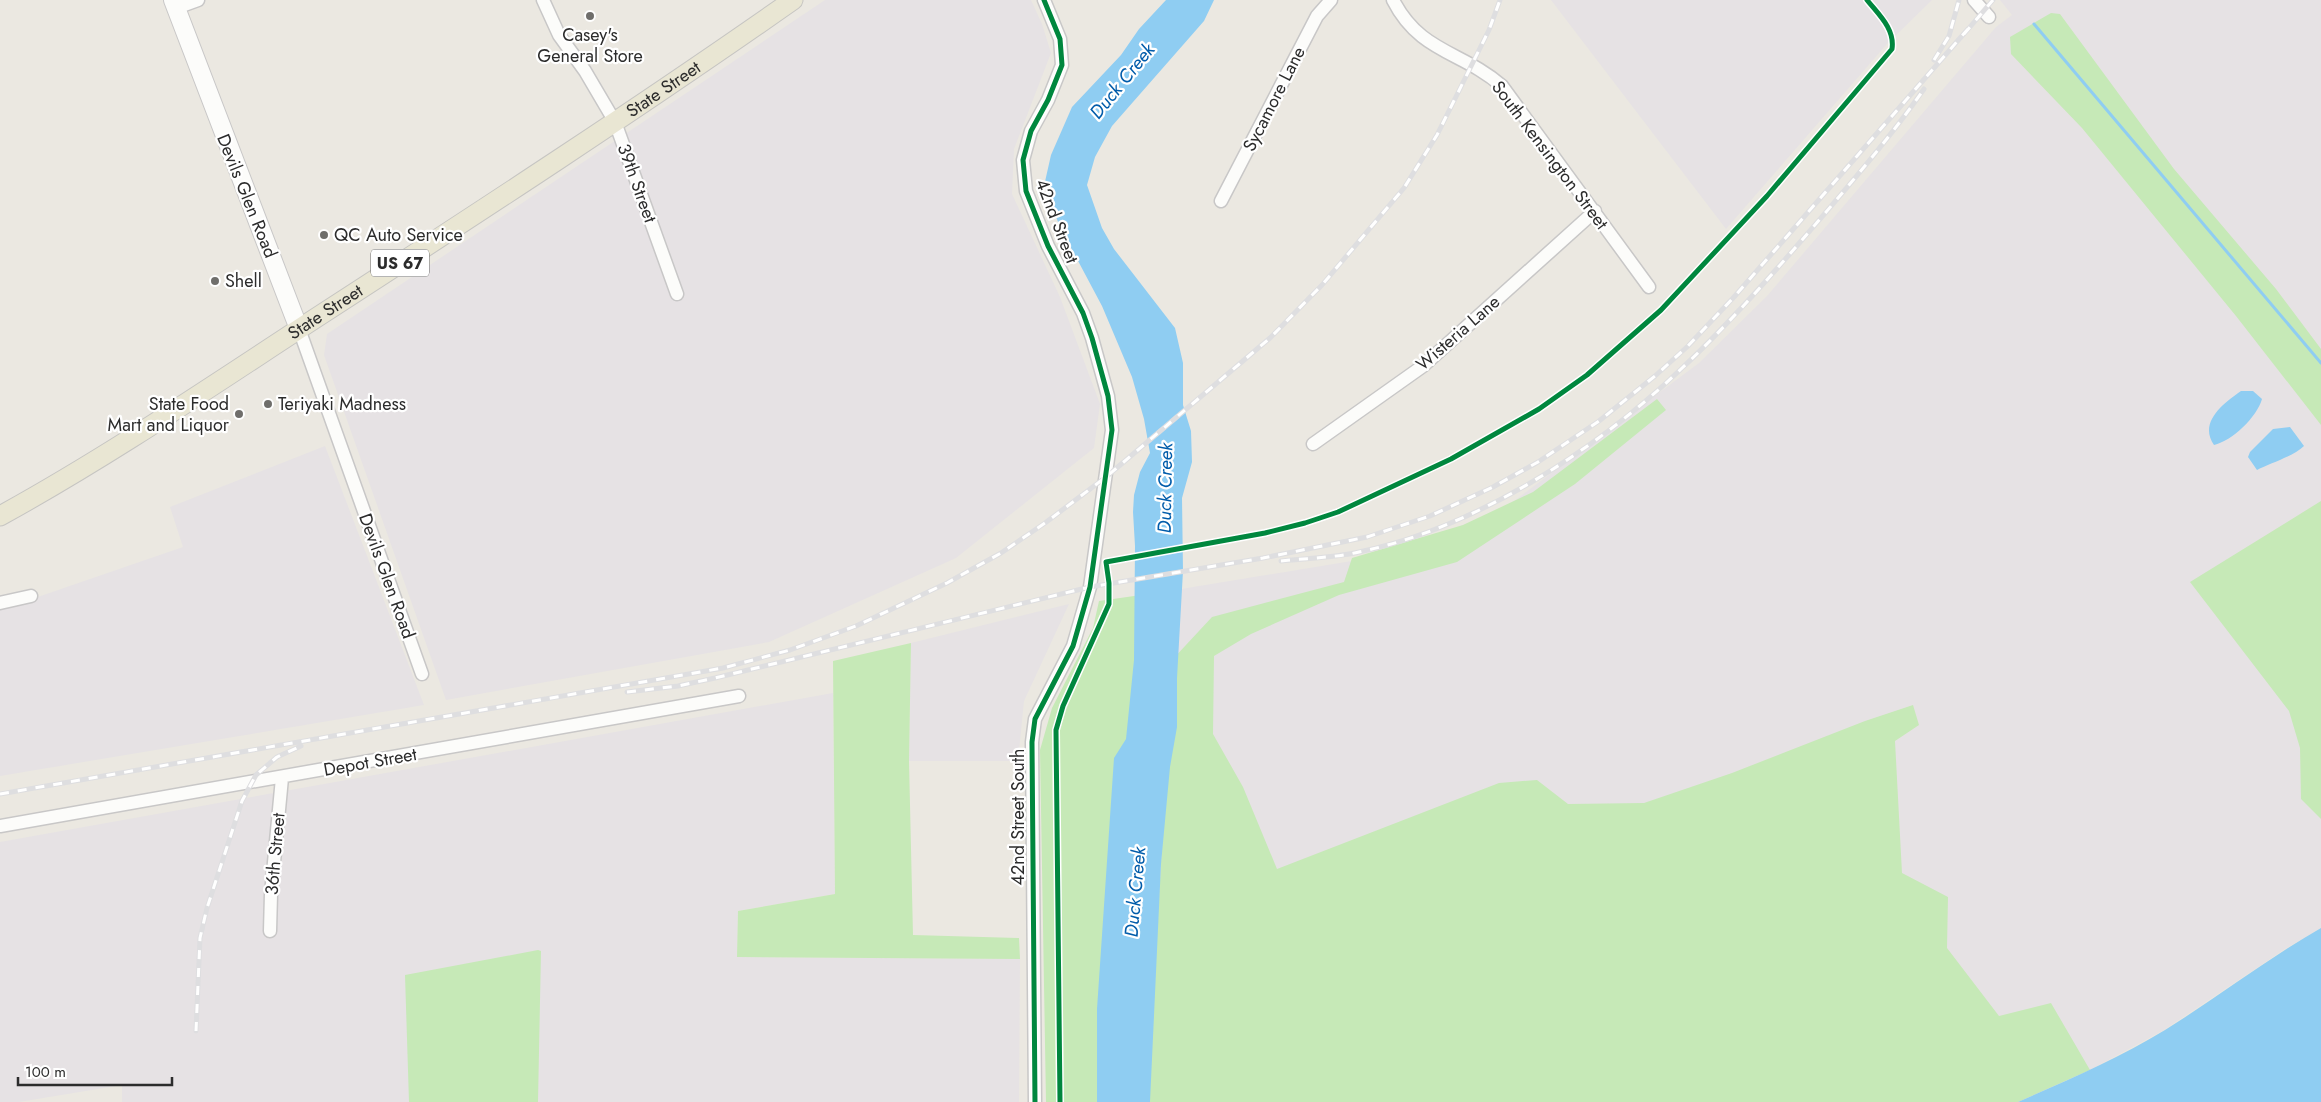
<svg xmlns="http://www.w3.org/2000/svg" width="2321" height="1102" font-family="Jost,sans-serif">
  <rect width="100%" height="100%" fill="#ebe8e1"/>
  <path fill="#e6e2e4" d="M825,0h206l11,24 9,29 -37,96 -2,45 48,103 40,107 -6,44 -138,110 -187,84 -323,58 -122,-345 3,-21z
    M1551,0h381l-45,44 -161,185z
    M2000,0h321v928l-36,21 -121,81 -74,40 -72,32h-868l19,-511 213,-35 120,-46 197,-147 68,-67 229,-269 16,-12z
    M325,446l99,259 -424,71v-166l183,-63 -13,-40z
    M1069,604l-45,97 -6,60h-109l2,-118z
    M833,693l2,201 -97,17 -1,46 283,2 -1,143h-897v-17l-103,17h-19v-260z"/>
  <path fill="#c6e9b7" d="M2051,13l9,1 114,155 102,120 45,60v76l-85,-109 -154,-188 -71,-74 -1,-17z
    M1657,399l9,11 -91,74 -118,78 -118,33 -88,39 -37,22 -1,78 30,53 34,82 222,-86 38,-3 31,24 76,-1 88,-30 133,-52 48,-16 6,20 -24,16 7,132 46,24 -1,51 52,68 52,-13 39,67 -72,32h-972l-6,-352 12,-42 41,-80 6,-27 70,-10 -10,308 13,-239 40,-43 132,-35 8,-24 111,-33 70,-33z
    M2321,501v318l-20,-20 -1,-51 -11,-37 -99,-129z
    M911,643l-2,118 4,174 106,3 1,21 -283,-2 1,-46 97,-17 -2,-233z
    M538,950l3,1 -3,151h-129l-4,-127z"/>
  <path fill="#8fcdf2" d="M1166,0h48l-10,21 -92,105 -17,31 -8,28 15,43 12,21 61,79 8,35v42l8,26 1,31 -10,36 1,73 -6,107v49l-7,40 -9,97 -11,238h-53v-93l17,-251 12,-19 8,-79 1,-114 -2,-34 1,-17 6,-23 10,-19 -6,-34 -12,-42 -30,-71 -42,-79 -16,-41 7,-31 21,-48 49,-52 18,-26z
    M2241,391h12l9,8c-5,18 -30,42 -48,46 -16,-23 10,-42 27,-54z
    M2290,427l14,19c-10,10 -33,17 -47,24l-9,-13 2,-5 23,-23z
    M2321,928v174h-303c50,-22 101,-44 147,-72 53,-33 102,-71 156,-102z"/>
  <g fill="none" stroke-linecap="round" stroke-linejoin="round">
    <path stroke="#8fcdf2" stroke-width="3" d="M2034,24l287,339"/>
    <defs>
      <path id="minor" d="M543,0l16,35 26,36 30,51 62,172
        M1393,0c27,53 69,51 109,86l147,201
        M1974,0l15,17
        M176,8l22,-8
        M1221,201l96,-185 14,-16
        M299,329l123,345
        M1313,444l110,-78 172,-155
        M0,603l31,-7
        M0,826l739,-130
        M270,931l1,-37 11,-116
        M1035,1102l-3,-360 3,-23 38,-73 17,-59 22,-157 -4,-34 -16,-58 -9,-25 -35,-67 -22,-55 -3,-31 8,-29 17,-31 14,-35 -2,-26 -16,-39"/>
      <path id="secondary" d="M173,0l126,329"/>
      <g id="primary">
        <path id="s1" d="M0,516c111,-61 216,-133 322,-202 159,-103 317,-206 471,-314"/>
      </g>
    </defs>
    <use href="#minor" stroke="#c8c7c7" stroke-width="15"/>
    <use href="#secondary" stroke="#c8c7c7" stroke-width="20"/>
    <use href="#primary" stroke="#c6c5c2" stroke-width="21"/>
    <use href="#minor" stroke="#fcfcfa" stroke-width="12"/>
    <use href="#secondary" stroke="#fcfcfa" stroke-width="18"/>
    <use href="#primary" stroke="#e9e6d3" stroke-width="19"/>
    <defs>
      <path id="rail" d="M1964,34l29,-34
        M1934,60l15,-24 10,-36
        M1281,561c26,-3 52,-3 78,-9 116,-24 236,-101 321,-182 43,-40 83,-85 122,-130 42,-49 85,-98 122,-151
        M627,692l51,-6 37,-8 375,-91 173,-29 104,-21 63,-21 63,-29 45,-25 61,-41 56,-45 33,-30 46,-49 234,-268
        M0,794l723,-126 67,-18 66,-24 91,-43 54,-30 44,-30 61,-46 164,-139 52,-53 82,-97 33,-53 52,-105 11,-30
        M196,1031l4,-93 7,-30 35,-107 14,-26 21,-18 24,-11"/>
    </defs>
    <use href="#rail" stroke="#dedee0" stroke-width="5"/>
    <use href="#rail" stroke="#fff" stroke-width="3" stroke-dasharray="9" stroke-linecap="butt"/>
    <defs>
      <path id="cycleway" d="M1035,1102l-3,-360 3,-23 38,-73 17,-59 22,-157 -4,-34 -16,-58 -9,-25 -35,-67 -22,-55 -3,-31 8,-29 17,-31 14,-35 -2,-26 -16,-39
        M1060,1102l-4,-372 7,-24 46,-102v-21l-3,-21 159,-29 40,-10 33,-11 113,-53 88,-50 48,-34 74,-65 106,-114 125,-147c3,-20 -13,-34 -25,-49"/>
    </defs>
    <use href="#cycleway" stroke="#fff" stroke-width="8"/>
    <use href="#cycleway" stroke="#00873e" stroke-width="5"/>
  </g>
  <g fill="#6f6e6b" stroke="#fff" stroke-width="2">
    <circle cx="590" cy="16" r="5"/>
    <circle cx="324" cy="235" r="5"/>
    <circle cx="215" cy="281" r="5"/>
    <circle cx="268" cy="404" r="5"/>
    <circle cx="239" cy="414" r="5"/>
  </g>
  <g text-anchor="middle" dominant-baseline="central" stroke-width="4.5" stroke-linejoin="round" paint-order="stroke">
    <rect fill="#fff" stroke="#6b6b6b" stroke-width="1" x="371" y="249.5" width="58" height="27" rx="4"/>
    <g font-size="16" font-weight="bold" fill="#2c2c2c">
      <text x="400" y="263">US 67</text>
    </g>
    <g font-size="18" fill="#2c2c2c" stroke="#fff" text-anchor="start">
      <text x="590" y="35" text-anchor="middle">Casey's<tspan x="590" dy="21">General Store</tspan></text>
      <text x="334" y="235">QC Auto Service</text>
      <text x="225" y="281">Shell</text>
      <text x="229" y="404" text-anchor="end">State Food<tspan x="229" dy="21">Mart and Liquor</tspan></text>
      <text x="278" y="404">Teriyaki Madness</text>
    </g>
    <g font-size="18" fill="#2c2c2c" stroke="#fff">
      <text stroke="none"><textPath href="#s1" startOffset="789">State Street</textPath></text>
      <text transform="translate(1274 99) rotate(-63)">Sycamore Lane</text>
      <text transform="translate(1550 155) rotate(53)">South Kensington Street</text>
      <text transform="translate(637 183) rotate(70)">39th Street</text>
      <text transform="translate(247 196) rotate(68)">Devils Glen Road</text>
      <text transform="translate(1057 221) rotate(69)">42nd Street</text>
      <text stroke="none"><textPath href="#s1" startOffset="384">State Street</textPath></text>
      <text transform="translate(1458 333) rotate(-41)">Wisteria Lane</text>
      <text transform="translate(387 576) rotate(70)">Devils Glen Road</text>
      <text transform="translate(370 762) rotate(-10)">Depot Street</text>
      <text transform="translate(1018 817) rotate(-90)">42nd Street South</text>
      <text transform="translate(275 854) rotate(-85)">36th Street</text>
    </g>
    <g font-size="19" font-style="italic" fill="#015caa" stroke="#fff">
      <text transform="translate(1122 81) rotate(-51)">Duck Creek</text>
      <text transform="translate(1165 488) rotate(-89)">Duck Creek</text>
      <text transform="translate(1135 892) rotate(-85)">Duck Creek</text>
    </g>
  </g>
  <path d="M18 1077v8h154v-8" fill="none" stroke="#2c2c2c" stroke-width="2.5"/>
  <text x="25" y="1077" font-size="15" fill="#2c2c2c" stroke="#ffffff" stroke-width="4" paint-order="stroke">100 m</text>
</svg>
